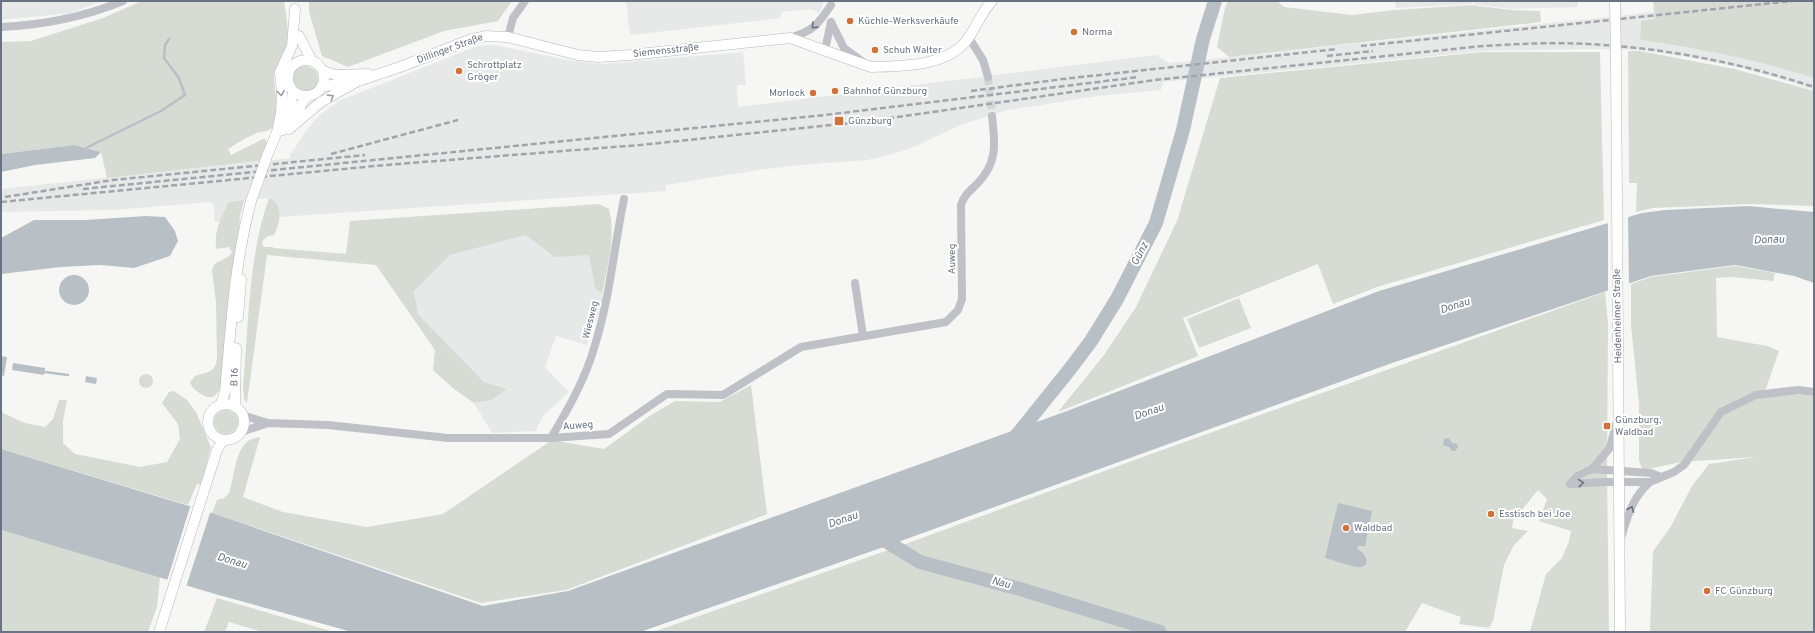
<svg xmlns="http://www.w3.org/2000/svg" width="1815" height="633" font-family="Overpass,sans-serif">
  <rect width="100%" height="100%" fill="#f6f7f4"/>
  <path fill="#e7e8e8" d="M1,1h100l-30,12 -70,7z
    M626,1h198l-5,12 -8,-4 -30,3v6l-151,17z
    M1395,1h77v3l-76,4z
    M1473,1h105v6l-67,2 -37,-5z
    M1757,1h57v2l-173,18 -1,19 98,16 42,11 34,11v12l-37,-12 -40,-11 -45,-9 -52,-8 -52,-1 -104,2 -321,31 -2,8 -64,6 -94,15 -45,15 -42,20 -23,8 -26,6 -66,5 -43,5 -92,15v6l-387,26 1,-7 -7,-10 -4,-2 -39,4 -6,8 -3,12 -7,-1v-16l-4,-3 -97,8 -112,2v-23l290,-31 -1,-3 18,-27 12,-13 19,-14 138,-55 17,-1 74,15 34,4 141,-12 3,33h-9l1,22 418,-52 12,8 63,-6z
    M594,217l9,84 -16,44 -31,-9 -11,31 24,25 -27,25 -6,14 -44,2 -18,-30 18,-3 15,-11 -23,-7 -66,-68 -4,-24 36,-35z"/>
  <path fill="#d6dbd4" d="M142,1h142c2,15 7,37 1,52 -3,7 -10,13 -11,21 -1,15 8,39 0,52 -4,6 -11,5 -17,7 -10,4 -20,10 -29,16l3,6 32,-16h2l3,6 -9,16 -152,17 -6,-26 -27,-7 -73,9v-112l30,-1 72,-23z
    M309,1h203l-14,20 -54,10 -96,36 -26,-11 -13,-44z
    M1228,1h49l7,6 68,8 42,-5 77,-5 41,5 28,1 1,11 -312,35 -12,-10 8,-39z
    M1653,1h161v77c-57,-19 -115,-29 -174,-38l1,-19 14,-2z
    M1628,51h12l95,18 79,22v115l-64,-2 -97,4 -17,4 1,-29h-8z
    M1483,52h117l4,168 -227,67 -44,17 -15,-40 -135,54 15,38 -140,56 46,-57 32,-48 41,-86 43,-143z
    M292 79a13 13 0 1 1 26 0a13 13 0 1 1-26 0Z
    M269,198c16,6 11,25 5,37l-6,1 -5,4 -1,5 2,2h9v1l73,6 4,-33 249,-17 10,5c7,26 -1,57 -7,84l-7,-5 -6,-33 -34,2 -29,-22 -76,20 -36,36 4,23 66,68 23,7 -15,11 -18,3 -20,-14 -21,-19 2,-20 -59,-85 -109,-10 -20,148 -3,-4 -1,-14c6,-62 5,-128 26,-187z
    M244,200l-4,16 -1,15 -9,50 -8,107c-4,2 -5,7 -9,9 -7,3 -22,-9 -23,-15l5,-6 16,-5 4,-5 2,-7 -1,-57 -4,-31c2,-13 15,-9 20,-19l-3,-5 -12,2c-5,-13 5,-36 12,-47z
    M1735,266l40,7 -2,8 -41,-4 -16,1 1,59 50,9 12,5 -14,40 49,5v236h-164l3,-81 17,-23 22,-42 17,-22 47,-7 -74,5 -39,8 -4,-9v-57l-8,-79v-41l20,-7z
    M1605,292l3,31 -1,147 2,162h-79l16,-58 16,-16 7,-17 2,-10 -32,-10 8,-22 -9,-9 -17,21h-6l-3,17 16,3 -14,14 -10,20 -11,56 -4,7 -30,-4 2,-7 -39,-14 -17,29h-752l247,-86 251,-92z
    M1239,298l12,30 -52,20 -12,-29z
    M139 381a7 7 0 1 1 14 0a7 7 0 1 1-14 0Z
    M751,385l16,129 -201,76 -85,13 -269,-90 5,-13 7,-2 5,-5c7,-20 5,-54 31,-56l-17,60 40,15 84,15 76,-13 109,-74 52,9 47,-34 24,-14 45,1z
    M174,391l13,9 9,12 15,35 -10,38 -4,-1 -9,21 -187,-56v-40l2,4 22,10 20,4 8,-8 6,-19h8l-4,21v22l12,11 65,13 27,-5 13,-23 -2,-15 -16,-21 7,-11z
    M214 422a12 12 0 1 1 24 0a12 12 0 1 1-24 0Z
    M1,530l159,47 -3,30 -9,25h-147z
    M217,598l117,34h-71l-34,-10 -4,10h-21z"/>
  <path fill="#b8c0c6" d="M74,145l27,7 -6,6 -60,7 -34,7v-18z
    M1748,206l66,6v71l-20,-7 -59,-11 -84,11 -259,87 -494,179 -258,90h-288l-137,-38 -214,-64v-81l211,64 271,93 85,-15 499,-180 312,-120 263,-78 23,-3z
    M146,216l19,1 10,14 3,10 -8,15 -36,12 -34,-3 -39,2 -60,7v-36l33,-18h51z
    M59 290a15 15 0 1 1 30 0a15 15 0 1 1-30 0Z
    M1,356l6,1 -3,19 -3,-1z
    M13,363l32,5 -1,7 -32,-5z
    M86,376l11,2 -1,6 -11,-2z
    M1449,438l3,5 5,1 1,3 -3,4h-3l-3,-4 -6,-2 1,-6z
    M1338,503l34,8 -7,35h-7l-1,3c11,5 14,19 1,18 -5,0 -26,-7 -33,-9z"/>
  <path fill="#f6f7f4" d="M1628,215l1,70 -21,7v-71z
    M191,504l20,6 -25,77 -19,-6z"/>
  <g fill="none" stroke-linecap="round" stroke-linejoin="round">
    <path stroke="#b8c0c6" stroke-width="2.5" d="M86,148l75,-37 24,-16 -6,-17 -15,-20 1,-13 4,-6
      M45,372l23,3"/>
    <path stroke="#b8c0c6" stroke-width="14" d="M1012,441l58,-72 21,-28 26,-42 39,-76 27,-93 20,-91 12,-38
      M874,534l46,28 100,27 140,43"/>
    <path stroke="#d3d6d8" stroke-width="8" stroke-dasharray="8 4" stroke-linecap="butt" d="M988,77l4,39"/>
    <defs>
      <path id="major" d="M299,36l13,25
        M288 78a18 18 0 1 1 36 0a18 18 0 1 1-36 0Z
        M1616,62l4,570
        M323,71l13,4 32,-1
        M321,87l33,-6
        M290,127l12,-24 5,-6
        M289,129l32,-27 37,-21 42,-14 72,-28 13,-3 23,1 70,18 20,2 32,-2 160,-17 81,29c31,-1 79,0 98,-30 8,-12 13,-25 23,-36
        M283,130l8,-24 2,-15
        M267,156l10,-24 4,-19 1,-19 -2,-22 12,-26 3,-37
        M238,317l3,-38
        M208 422a18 18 0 1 1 36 0a18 18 0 1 1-36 0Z
        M221,404l4,-12c6,-66 9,-126 26,-191
        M235,406l1,-58
        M159,632l58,-182 6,-10"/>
    </defs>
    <use href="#major" stroke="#b5b7bc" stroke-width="11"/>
    <path stroke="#bfc1c6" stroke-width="8" d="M831,22l13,26 19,14
      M1,27c42,-2 83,-10 122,-26
      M508,37l5,-19 12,-17
      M790,38c24,-8 27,-12 41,-33
      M969,38l14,22 5,17
      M825,50l6,-28
      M855,283l8,53
      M242,415l26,8 60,2 120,13h103l58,-4 58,-40 56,1 78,-48 145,-25 12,-12 4,-11 -1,-94c3,-10 9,-14 17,-22 20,-21 17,-40 14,-67
      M241,432l27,-9
      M551,438c17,-29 35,-60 44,-93 15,-48 19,-98 29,-146
      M1592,469l18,-21 6,-24
      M1661,477l-10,-4 -59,-4 -15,7 -7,8 34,-2h46l24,-10 10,-7 37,-53 35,-17 42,-5 16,2
      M1621,538c7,-23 11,-40 29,-56"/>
    <use href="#major" stroke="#fff" stroke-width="10"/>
    <path stroke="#a1a5ab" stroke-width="2.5" stroke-dasharray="6 3" stroke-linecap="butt" d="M1361,46l431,-45
      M1327,56l46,-5
      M971,91l92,-12 274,-30
      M331,154l127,-34
      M83,189l742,-74 314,-38
      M5,197l108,-17 252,-25
      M1,202l384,-37 255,-20 143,-15 87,-9 285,-41 327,-34c36,-2 71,-4 106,-2 78,4 153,19 226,43"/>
    <defs>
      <path id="major-bridge" d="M1615,1l1,61
        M251,201l16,-45"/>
    </defs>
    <use href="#major-bridge" stroke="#b5b7bc" stroke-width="11" stroke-linecap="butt"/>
    <use href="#major-bridge" stroke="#fff" stroke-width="10"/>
  </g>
  <defs><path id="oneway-chevron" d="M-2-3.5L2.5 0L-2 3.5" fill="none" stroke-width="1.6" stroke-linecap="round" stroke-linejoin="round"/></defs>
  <g stroke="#697382">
    <use href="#oneway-chevron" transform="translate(814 26) rotate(136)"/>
    <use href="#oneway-chevron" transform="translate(1581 483) rotate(-5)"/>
    <use href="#oneway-chevron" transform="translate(1631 509) rotate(-67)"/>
  </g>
  <g stroke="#969da8">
    <use href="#oneway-chevron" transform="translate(281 93) rotate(83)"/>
    <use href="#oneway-chevron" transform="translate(331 97) rotate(-32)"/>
  </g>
  <g fill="#d0733b" stroke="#fff" stroke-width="1.5">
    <circle cx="850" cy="21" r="4"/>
    <circle cx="1074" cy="32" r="4"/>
    <circle cx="875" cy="50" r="4"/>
    <circle cx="459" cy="71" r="4"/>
    <circle cx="835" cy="91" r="4"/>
    <circle cx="813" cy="93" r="4"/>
    <rect x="834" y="116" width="10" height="10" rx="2"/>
    <rect x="1603" y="422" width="8" height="8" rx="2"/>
    <circle cx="1491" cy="514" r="4"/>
    <circle cx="1346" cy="528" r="4"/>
    <circle cx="1707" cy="591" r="4"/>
  </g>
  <g text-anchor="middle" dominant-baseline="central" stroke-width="4" stroke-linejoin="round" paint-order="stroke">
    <g font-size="10" fill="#697382" stroke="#fff" text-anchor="start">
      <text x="858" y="21">Küchle-Werksverkäufe</text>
      <text x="1082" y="32">Norma</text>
      <text x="883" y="50">Schuh Walter</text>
      <text x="467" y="65">Schrottplatz<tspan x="467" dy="12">Gröger</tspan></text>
      <text x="843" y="91">Bahnhof Günzburg</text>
      <text x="805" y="93" text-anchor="end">Morlock</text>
      <text x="848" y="121">Günzburg</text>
      <text x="1615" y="420">Günzburg,<tspan x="1615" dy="12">Waldbad</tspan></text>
      <text x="1499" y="514">Esstisch bei Joe</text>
      <text x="1354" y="528">Waldbad</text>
      <text x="1715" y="591">FC Günzburg</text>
    </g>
    <g font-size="10" fill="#697382" stroke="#fff">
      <text transform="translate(450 49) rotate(-20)">Dillinger Straße</text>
      <text transform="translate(666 51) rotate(-6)">Siemensstraße</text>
      <text transform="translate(952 259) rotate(-90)">Auweg</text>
      <text transform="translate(1618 316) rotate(-91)">Heidenheimer Straße</text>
      <text transform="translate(591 320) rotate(-76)">Wiesweg</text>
      <text transform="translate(235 377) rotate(-88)">B 16</text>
      <text transform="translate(578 426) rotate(-4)">Auweg</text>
    </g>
    <g font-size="11" font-style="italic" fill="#65737e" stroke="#fff">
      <text transform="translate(1769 240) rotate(-2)">Donau</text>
      <text transform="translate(1140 254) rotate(-63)">Günz</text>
      <text transform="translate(1455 306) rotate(-18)">Donau</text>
      <text transform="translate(1149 412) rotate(-19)">Donau</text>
      <text transform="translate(843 520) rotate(-19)">Donau</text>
      <text transform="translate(232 561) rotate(17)">Donau</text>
      <text transform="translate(1001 583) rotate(15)">Nau</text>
    </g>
  </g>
  <rect width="1815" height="633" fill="none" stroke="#697382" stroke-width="4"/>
</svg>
